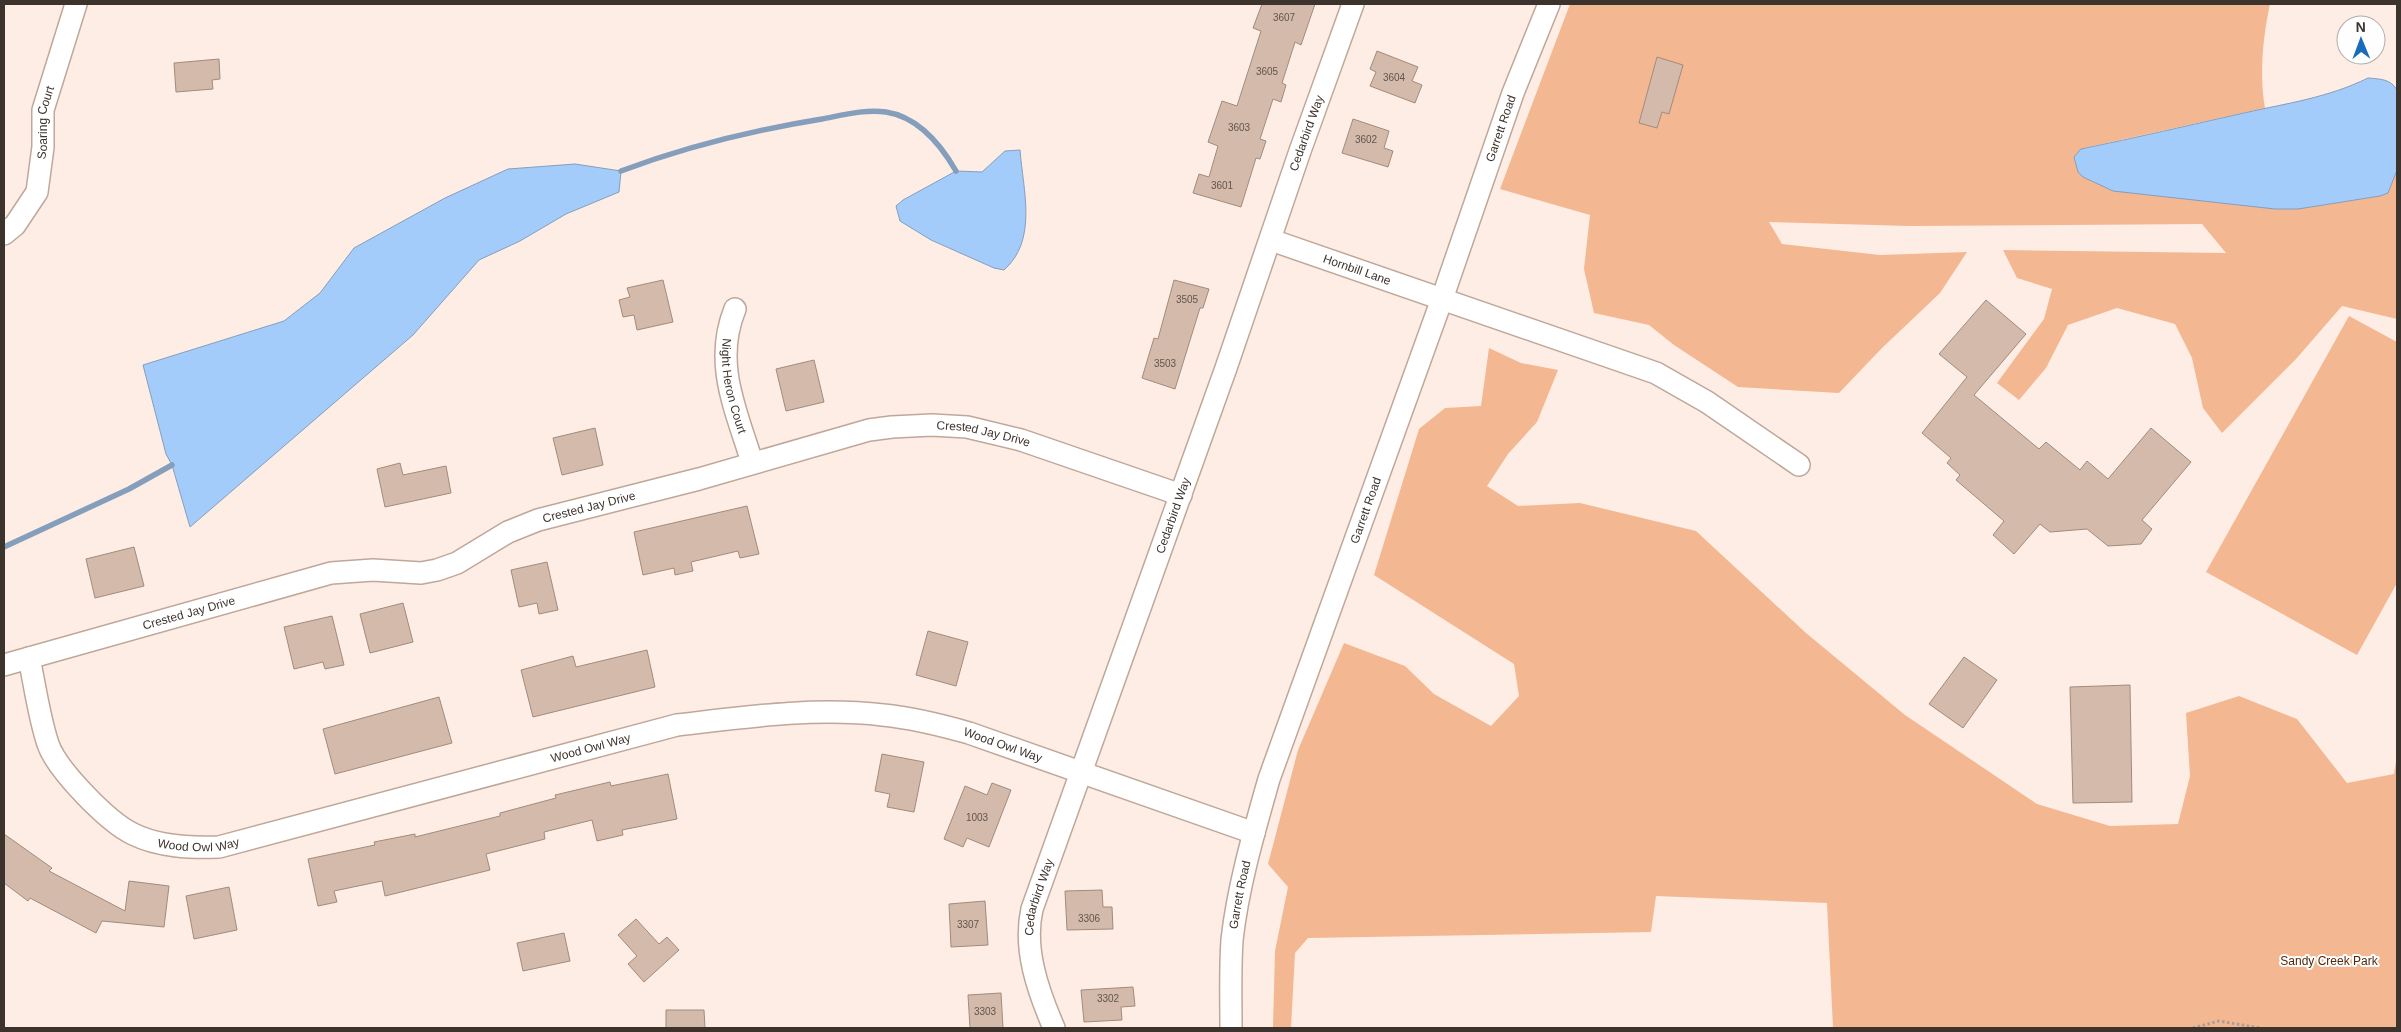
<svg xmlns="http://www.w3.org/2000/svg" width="2401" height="1032" font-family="Helvetica,sans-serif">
  <rect width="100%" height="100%" fill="#fdede4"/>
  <path fill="#f3b792" d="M1570,4h700c-7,32 -11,71 -5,104l-181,40 304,45 9,-23v149l-55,-13 -46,53 -74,74 -19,-25 -11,-50 -17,-34 -58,-16 -49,17 -22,43 -27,32 -22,-17 47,-64 8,-30 -35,-11 -14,-28 223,3 -24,-29 -293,2 -140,-4 13,22 98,11 87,-3 -27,41 -58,55 -43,45 -101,-6 -64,-42 -25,-20 -55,-12 -10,-44 6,-54 -90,-26z
    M2349,316l48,26v241l-40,72 -151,-83z
    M1489,348l32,15 37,7 -21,52 -29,32 -21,32 31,20 62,-3 116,28 110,102 99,82 132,89 73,22 68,-2 12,-48 -4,-63 53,-17 58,23 50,64 47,-9 3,-19v273h-564l-6,-125 -171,-7 -5,36 -343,6 -13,15 -4,75h-18l2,-77 13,-64 -20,-23 30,-114 46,-107 61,23 29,28 57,32 28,-30 -5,-32 -140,-89 45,-146 26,-21 36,-2z"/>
  <path fill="#a4ccfa" stroke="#859ebc" d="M2368,78c12,1 23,1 29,12v80l-9,23 -8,3 -82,13h-23l-162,-18 -30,-14 -5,-5 -4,-15 7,-8c54,-11 109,-24 163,-36 44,-10 83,-15 124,-35z
    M1020,150c3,40 18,90 -16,120l-10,-2 -63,-28 -31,-19 -4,-15 7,-6 53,-29 26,1 23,-21z
    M575,164l46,7 -2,21 -53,22 -46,27 -41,19 -66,75 -223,192 -18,-62 -6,-11 -23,-89 141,-44 36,-28 34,-45 91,-50 63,-29z"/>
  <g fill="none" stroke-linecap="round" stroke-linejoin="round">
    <path stroke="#859ebc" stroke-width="5.5" d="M621,171c64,-24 133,-41 201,-52 21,-4 43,-10 64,-7 32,5 55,33 70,59
      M4,547l125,-58 43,-24"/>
  </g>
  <path fill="#d3baab" stroke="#a28b7d" d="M1262,4h53l-14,41 -6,-3 -13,41 4,2 -5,17 -8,-3 -13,40 6,2 -6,18 -4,-1 -15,49 -48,-14 6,-19 10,3 9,-31 -10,-4 14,-41 15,5 24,-75 -8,-3z
    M1377,51l41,16 -6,14 10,4 -7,18 -45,-17 6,-14 -6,-3z
    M1657,57l26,8 -14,49 -7,-2 -5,16 -18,-5z
    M219,59l1,20 -8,1 1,9 -37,3 -2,-29z
    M1353,119l36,12 -5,17 9,3 -5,16 -46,-14z
    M663,280l10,42 -36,8 -3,-15 -11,2 -4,-17 11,-3 -3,-9z
    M1174,280l35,9 -6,19h-3l-25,81 -33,-11 12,-40 4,1z
    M1986,300l40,34 -52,61 65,54 7,-7 34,28 7,-9 21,18 43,-51 40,34 -49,58 10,9 -11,15 -33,2 -21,-17 -37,3 -10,-8 -26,30 -21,-19 11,-14 -48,-41 4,-5 -13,-12 4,-5 -29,-25 45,-56 -28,-23z
    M814,360l10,42 -38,9 -10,-42z
    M595,428l8,37 -41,10 -9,-37z
    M400,463l3,12 43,-9 5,27 -66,14 -8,-38z
    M747,506l12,48 -19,4 -2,-7 -47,11 2,9 -18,4 -1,-7 -31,7 -9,-43z
    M134,547l10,39 -49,12 -9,-39z
    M547,562l11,48 -19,4 -2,-11 -18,4 -8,-37z
    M403,603l10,39 -43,11 -10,-39z
    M332,616l12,49 -19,4 -2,-7 -29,7 -10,-42z
    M928,631l40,11 -12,44 -40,-11z
    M647,650l8,37 -122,30 -12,-47 52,-14 3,11z
    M1964,657l33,23 -34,48 -34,-24z
    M2130,685l2,117 -59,1 -3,-116z
    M439,697l13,46 -117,31 -12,-45z
    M882,754l42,8 -10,50 -27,-5 3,-13 -15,-3z
    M668,774l9,45 -55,11 1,5 -26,6 -5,-21 -48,12 1,7 -59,15 4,16 -105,26 -3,-15 -48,10 3,11 -19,4 -10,-47 67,-14 -1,-3 41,-8v3l85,-21v-3l56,-15 -1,-3 55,-13 1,4z
    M992,783l19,7 -22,57 -22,-9 -4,9 -19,-8 21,-53 22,9z
    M4,834l48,34 -3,3 76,40 4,-30 40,5 -5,41 -62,-6 -6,12 -66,-35 -2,3 -24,-18z
    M229,887l8,43 -43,9 -8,-43z
    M1102,890l1,17h9l1,22 -46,1 -2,-39z
    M985,901l3,44 -37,2 -2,-43z
    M636,919l23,25 8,-7 12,13 -35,32 -16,-18 9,-8 -19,-21z
    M564,933l6,28 -47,10 -6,-28z
    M1133,987l2,19 -14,1 1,13 -38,2 -3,-32z
    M1001,993l2,35h-33l-2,-33z
    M666,1010h38l1,18h-39z"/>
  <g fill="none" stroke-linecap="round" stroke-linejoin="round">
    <defs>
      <g id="minor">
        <path id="s1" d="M4,234l11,-9 22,-33 6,-45v-37l33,-106"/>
        <path id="s2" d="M1271,240l385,133 51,29 92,63"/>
        <path id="s3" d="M735,309c-22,54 1,101 17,153"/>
        <path id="s4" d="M29,658c6,28 10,59 19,86 9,26 60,78 85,90 26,13 58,14 86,13l458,-122c68,-8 138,-18 206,-10 30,3 58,10 86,18l285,100"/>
        <path id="s5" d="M4,665l327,-92 42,-3 48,3 16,-3 20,-7 51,-31 30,-12 161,-41 170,-49 23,-3 40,-2 35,2 54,13 160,55"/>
        <path id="s6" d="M1054,1028c-16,-37 -31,-79 -22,-119l194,-541 74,-217 53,-147"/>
        <path id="s7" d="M1231,1028c0,-29 -1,-59 1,-88 6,-54 22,-108 37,-161l173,-480 71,-206 36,-89"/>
      </g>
    </defs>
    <use href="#minor" stroke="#bfa799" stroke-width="24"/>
    <path stroke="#ab9e96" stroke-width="3" stroke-dasharray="2.5 2.5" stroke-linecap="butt" d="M2193,1028l26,-7 41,7"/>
    <use href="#minor" stroke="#fff" stroke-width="21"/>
  </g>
  <g text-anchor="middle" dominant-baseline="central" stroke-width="4" stroke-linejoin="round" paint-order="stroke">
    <g font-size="10" fill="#62554c">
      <text x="1284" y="17">3607</text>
      <text x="1267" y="71">3605</text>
      <text x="1394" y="77">3604</text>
      <text x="1239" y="127">3603</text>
      <text x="1366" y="139">3602</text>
      <text x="1222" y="185">3601</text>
      <text x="1187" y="299">3505</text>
      <text x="1165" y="363">3503</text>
      <text x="977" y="817">1003</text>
      <text x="1089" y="918">3306</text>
      <text x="968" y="924">3307</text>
      <text x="1108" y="998">3302</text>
      <text x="985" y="1011">3303</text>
    </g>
    <g font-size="12" fill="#3d332d" stroke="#fefefe">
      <text stroke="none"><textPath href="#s1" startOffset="124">Soaring Court</textPath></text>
      <text stroke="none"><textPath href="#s7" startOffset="944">Garrett Road</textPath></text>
      <text stroke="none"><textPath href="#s6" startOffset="946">Cedarbird Way</textPath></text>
      <text stroke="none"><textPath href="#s2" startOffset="91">Hornbill Lane</textPath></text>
      <text stroke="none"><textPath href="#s3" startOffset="79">Night Heron Court</textPath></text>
      <text stroke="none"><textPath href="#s5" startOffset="1018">Crested Jay Drive</textPath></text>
      <text stroke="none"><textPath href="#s5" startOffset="612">Crested Jay Drive</textPath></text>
      <text stroke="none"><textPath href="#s7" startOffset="539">Garrett Road</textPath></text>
      <text stroke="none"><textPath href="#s6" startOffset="541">Cedarbird Way</textPath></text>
      <text stroke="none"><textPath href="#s5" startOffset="192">Crested Jay Drive</textPath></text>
      <text stroke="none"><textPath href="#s4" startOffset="1106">Wood Owl Way</textPath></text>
      <text stroke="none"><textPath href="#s4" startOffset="686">Wood Owl Way</textPath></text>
      <text stroke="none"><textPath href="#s4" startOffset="281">Wood Owl Way</textPath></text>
      <text stroke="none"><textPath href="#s7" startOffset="134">Garrett Road</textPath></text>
      <text stroke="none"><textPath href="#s6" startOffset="136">Cedarbird Way</textPath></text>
    </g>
    <g font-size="12" fill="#54290a" stroke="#fefefe">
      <text x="2329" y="961">Sandy Creek Park</text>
    </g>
  </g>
  <rect width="2401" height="1032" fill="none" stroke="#3d332d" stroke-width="10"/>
  <g transform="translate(2361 40) rotate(359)"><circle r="24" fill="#fefefe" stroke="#b1adaa"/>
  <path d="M0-4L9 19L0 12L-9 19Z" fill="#186cba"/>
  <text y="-8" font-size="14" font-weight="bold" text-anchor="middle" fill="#3d332d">N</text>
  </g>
</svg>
